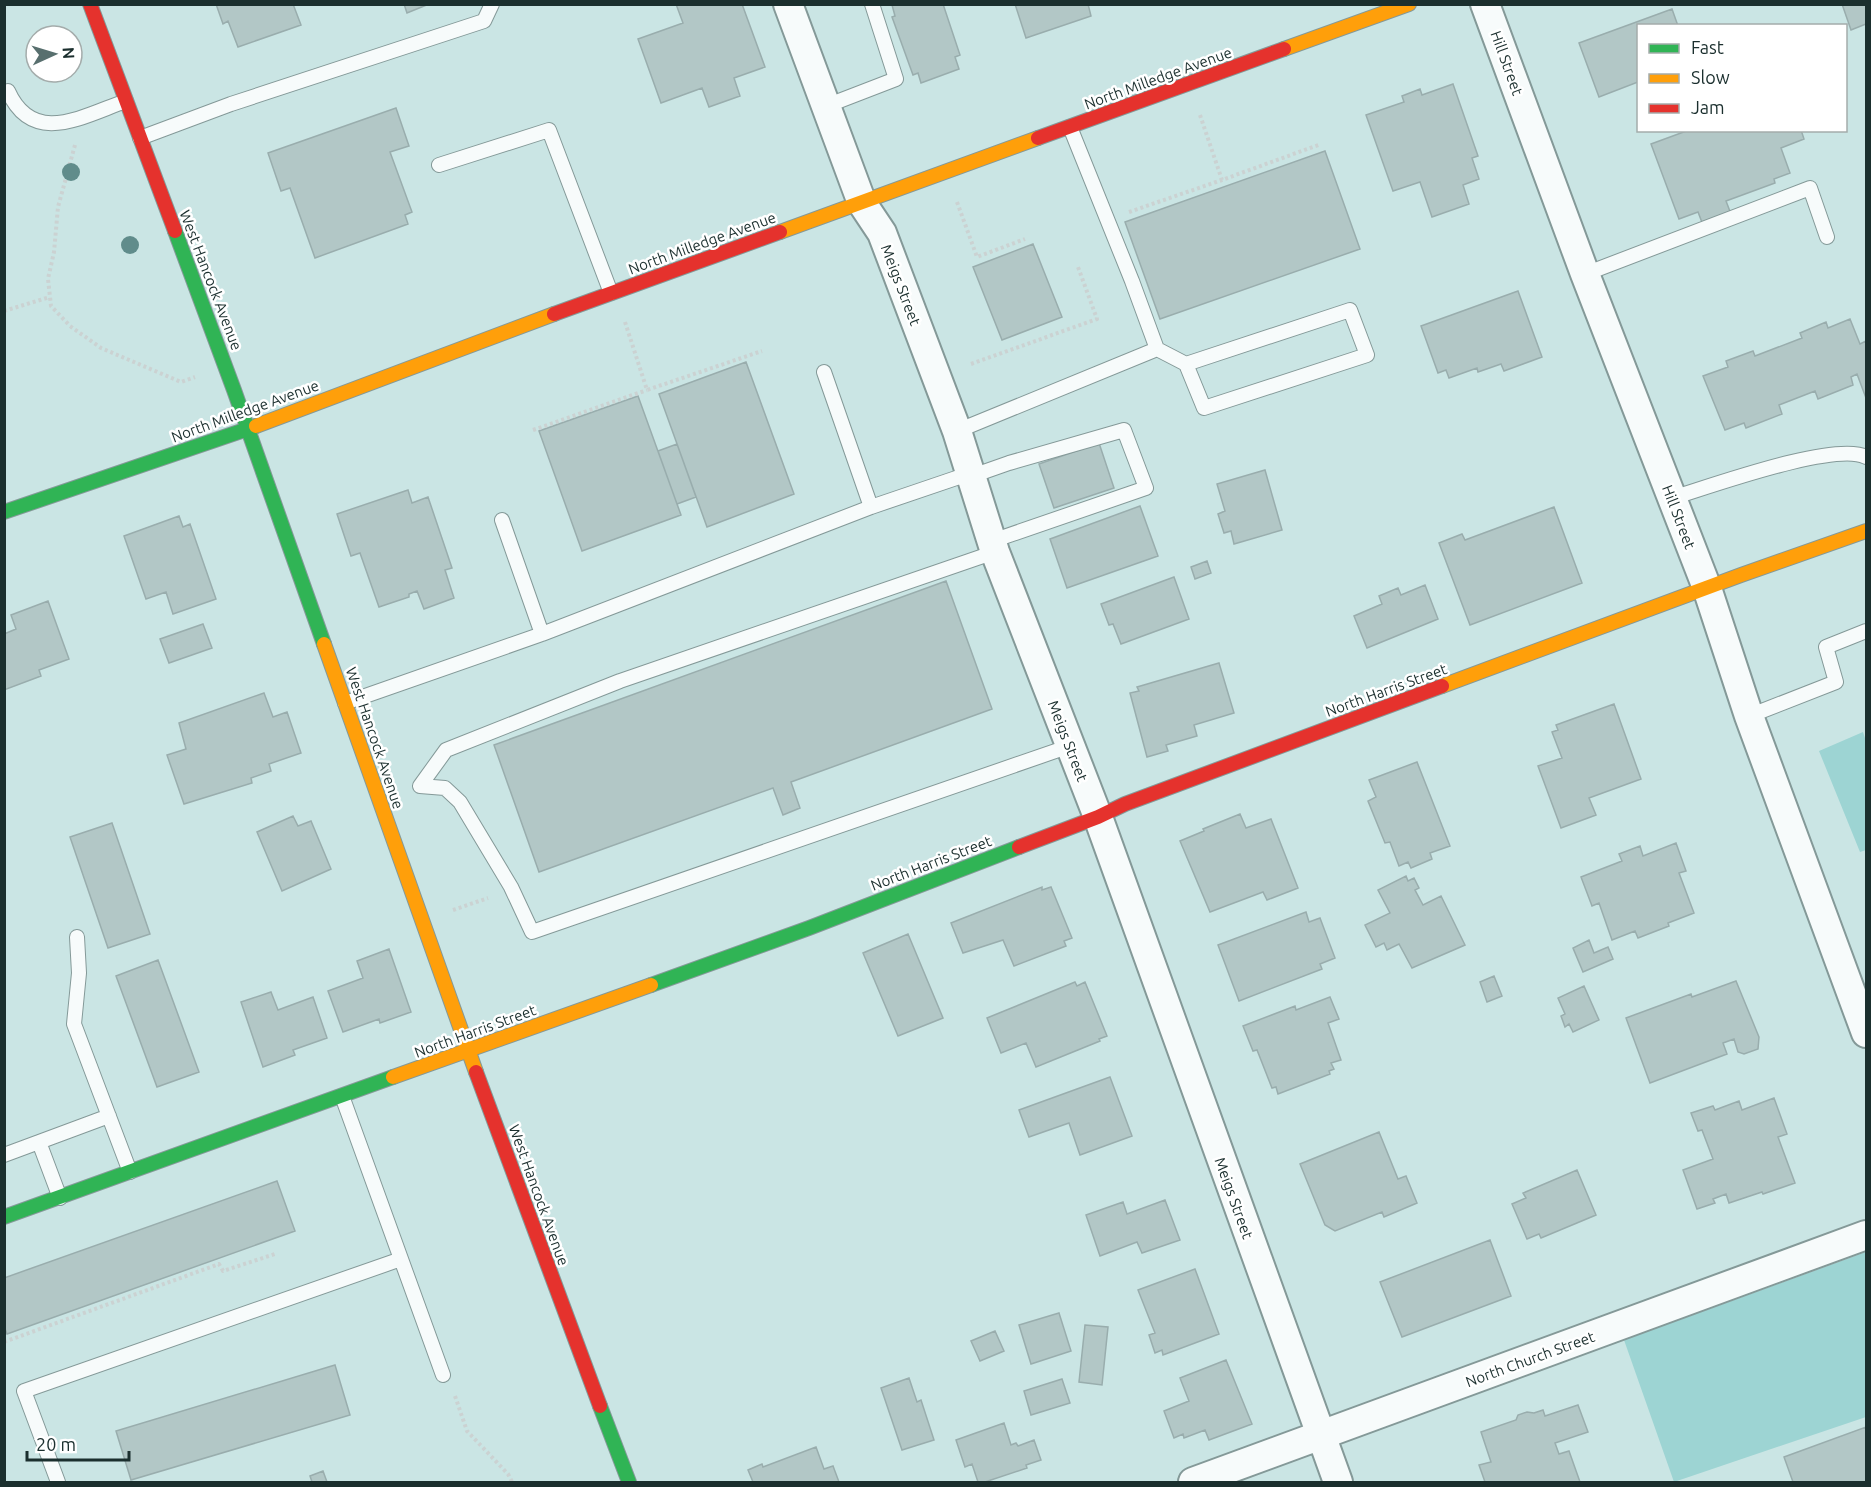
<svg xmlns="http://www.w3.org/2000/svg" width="1871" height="1487" font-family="Ubuntu,sans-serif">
  <rect width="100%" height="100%" fill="#cae5e4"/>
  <path fill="#9dd4d3" d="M1863,732l3,9v109l-6,2 -41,-101z
    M1866,1252v165l-192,65 -50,-142z"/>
  <path fill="#b2c7c6" stroke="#99adad" stroke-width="1.5" d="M216,4h77l8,21 -63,22 -10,-26 -5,3z
    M404,4h25l-22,9z
    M676,4h66l23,63 -31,11 6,18 -31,11 -7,-19 -41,15 -23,-64 45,-16z
    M943,4l17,51 -5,2 4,12 -38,14 -3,-10 -5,2 -21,-58 3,-1 -3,-11z
    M1015,4h73l3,12 -65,22z
    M1842,4h24v20l-15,6z
    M1672,9l6,17h-40v56l-39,15 -20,-54z
    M1453,84l25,72 -6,2 7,21 -16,6 6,19 -37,13 -12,-35 -27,9 -27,-76 38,-13 -2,-6 18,-7 2,6z
    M396,108l13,38 -19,6 22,60 -7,3 3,9 -93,34 -25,-70 -9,3 -13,-38z
    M1689,130h112l3,9 -23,9 9,25 -16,6 1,4 -49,18 5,13 -28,11 -5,-13 -19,7 -28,-75z
    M1325,151l35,98 -200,70 -35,-97z
    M1033,244l29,73 -60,23 -29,-73z
    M1518,291l24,66 -38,14 -3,-7 -23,8 -1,-4 -28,10 -3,-8 -8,3 -17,-47z
    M1850,319l10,25 6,-3v57l-9,-24 -6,3 2,8 -35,14 -3,-8 -36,14 3,9 -36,14 -2,-5 -19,7 -22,-54 25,-9 -2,-6 27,-10 2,5 47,-18 -2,-5 26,-11 2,6z
    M746,362l48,132 -87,33 -48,-133z
    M638,396l43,119 -99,36 -43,-120z
    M1099,443l15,45 -60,20 -15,-44z
    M677,444l19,53 -19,7 -19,-53z
    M1265,470l17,60 -48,14 -3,-13 -7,2 -6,-19 7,-3 -8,-27z
    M408,490l4,13 16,-6 24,71 -7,2 9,28 -30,11 -7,-18 -8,3v3l-30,10 -19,-54 -9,3 -14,-42z
    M1140,506l18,50 -91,32 -17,-49z
    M1554,507l28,76 -112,42 -31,-82 23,-9 3,6z
    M179,516l4,11 7,-3 26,75 -43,15 -7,-22 -20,7 -22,-63z
    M1207,561l4,12 -16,6 -4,-12z
    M1174,577l15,42 -68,25 -8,-20 -4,1 -8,-21z
    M946,581l46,128 -201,73 9,26 -17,7 -10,-27 -234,84 -45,-127z
    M1425,585l13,34 -71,29 -13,-32 28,-12 -3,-8 19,-8 3,7z
    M48,601l21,58 -30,11 2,6 -37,14v-56l12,-5 -5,-14z
    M203,624l9,24 -43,15 -9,-24z
    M1219,663l15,50 -40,12 3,11 -31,9 2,6 -21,6 -17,-64 9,-2 -2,-4z
    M264,693l9,24 14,-5 14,41 -32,11 2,7 -20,7 1,5 -68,21 -17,-49 19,-6 -7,-26z
    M1614,704l27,75 -52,19 7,17 -35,13 -23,-62 24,-8 -10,-26 6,-2 -2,-5z
    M1417,762l33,84 -20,7 2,6 -21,9 -3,-6 -9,4 -9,-24 -5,1 -17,-42 8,-4 -7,-17z
    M1240,814l6,14 25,-9 27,69 -31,12 -4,-8 -53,20 -30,-71 24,-10 -1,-2z
    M293,816l5,10 13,-5 20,48 -49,22 -25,-59z
    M112,823l38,111 -42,14 -38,-111z
    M1676,843l10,28 -7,2 15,40 -26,10 1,3 -31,12 -3,-7 -23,9 -13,-37 -7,3 -11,-29 41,-16 -3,-7 21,-8 3,10z
    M1406,876l2,5 6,-3 5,10 -4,2 8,15 18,-9 24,49 -53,23 -13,-24 -12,6 -3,-7 -8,4 -11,-22 25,-12 -12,-23z
    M1042,887v3l9,-3 21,51 -8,3 2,5 -52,20 -11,-26 -40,13 -12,-30z
    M1306,912l3,10 11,-4 15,40 -15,6 2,5 -83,32 -21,-56z
    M908,934l35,84 -45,18 -35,-83z
    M1589,940l5,13 14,-6 5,12 -30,13 -10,-24z
    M389,949l22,63 -31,11 -1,-4 -36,13 -15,-41 35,-13 -6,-17z
    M158,960l41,112 -42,15 -41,-111z
    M1494,976l8,20 -15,6 -7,-20z
    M1736,981l23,56 -1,12 -14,5 -6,-2 -4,-13 -11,4 4,11 -77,29 -24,-65 65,-24 1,3z
    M1075,982l2,4 8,-4 22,54 -8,3 1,2 -64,26 -10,-24 -25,10 -14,-35z
    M1584,986l15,34 -26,12 -4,-8 -4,3 -4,-11 4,-2 -7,-16z
    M271,992l7,18 35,-13 14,41 -34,12 2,5 -32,12 -22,-65z
    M1330,997l9,22 -11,4 13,37 -10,3 3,6 -5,2 1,3 -52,20 -2,-7 -4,1 -15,-38 -4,1 -10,-25 52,-20 1,4z
    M1110,1077l22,59 -52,19 -11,-32 -40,14 -10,-27z
    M1774,1098l13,36 -9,3 17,46 -32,11 -1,-2 -33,11 -3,-9 -13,5 2,4 -18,6 -14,-39 30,-11 -11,-29 -4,1 -7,-18 22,-7 2,4 24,-9 3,9z
    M1379,1132l19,47 8,-3 11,27 -33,14 -2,-5 -47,19 -10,-6 -25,-61z
    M1577,1170l19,45 -55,23 -2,-4 -12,5 -15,-35 14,-6 -3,-5z
    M277,1181l18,50 -288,103 -3,-8v-48z
    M1165,1200l15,40 -38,13 -5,-11 -37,14 -14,-41 37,-13 4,12z
    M1490,1240l21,56 -109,41 -22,-55z
    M1195,1269l24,65 -56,21 -1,-5 -7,3 -6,-18 6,-2 -17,-43z
    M1059,1313l12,38 -40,13 -12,-39z
    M1085,1325l23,2 -6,58 -23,-3z
    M995,1331l9,20 -24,10 -9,-20z
    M1226,1360l26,64 -43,16 -4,-10 -21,8 -1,-4 -9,4 -10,-27 25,-10 -9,-23z
    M335,1365l15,50 -219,65 -15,-49z
    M909,1378l8,24 4,-2 13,40 -32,10 -21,-62z
    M1062,1379l8,24 -39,12 -7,-24z
    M1578,1405l10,27 -33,11 4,11 10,-3 11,31h-95l-6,-17 12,-3 -10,-30 35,-12 2,-5 9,-3 7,1 9,-3 2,6z
    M1004,1423l7,22 5,-2 2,3 16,-6 7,20 -15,5 1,3 -42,14h-7l-6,-18 -7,3 -9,-27z
    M1866,1427v55h-73l-9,-25z
    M816,1447l8,22 9,-3 6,16h-86l-5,-12 14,-6 1,3z
    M323,1471l4,11h-15l-2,-6z"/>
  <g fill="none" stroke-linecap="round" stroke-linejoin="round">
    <defs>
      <path id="lane" d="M8,91c25,56 75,25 118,10
        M826,106l70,-27 -24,-75
        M1070,127l62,154 25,68
        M140,138l91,-34 253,-83 8,-17
        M439,165l110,-35 62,163
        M1585,274l225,-86 17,49
        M824,372l47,135
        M957,431l200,-82 29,15 18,44 163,-53 -17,-45 -164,54
        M972,476l37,-13 115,-33 22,58 -154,53
        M1672,498c37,-11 163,-57 194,-41
        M502,520l40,114
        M345,703l197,-69 329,-127 100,-34
        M1749,716l87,-34 -10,-35 40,-16
        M420,786l25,2 15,14 51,85 21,45 538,-186
        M420,786l26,-36 174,-69 375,-129
        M77,937l2,36 -5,51 56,148
        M342,1096l101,279
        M39,1142l21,56
        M4,1155l105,-39
        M58,1482l-34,-91 377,-132"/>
      <path id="street" d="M788,4l74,199 20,30 75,198 38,121 103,265 240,665
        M1485,4l100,270 122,314 42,128 117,317
        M1193,1482l673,-247"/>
      <path id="fast" d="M175,231l59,159 90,254
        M4,512l252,-86
        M651,985l158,-57 210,-81
        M4,1217l389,-140
        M600,1406l29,76"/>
      <path id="slow" d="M1284,49l125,-45
        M780,232l258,-94
        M256,426l298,-112
        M324,644l152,428
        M1442,686l299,-111 125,-44
        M393,1077l258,-92"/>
      <path id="jam" d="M90,4l85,227
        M1038,138l246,-89
        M554,314l226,-82
        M1019,847l79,-30 27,-13 317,-118
        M476,1072l124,334"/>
    </defs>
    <use href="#lane" stroke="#849998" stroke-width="16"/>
    <use href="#street" stroke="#849998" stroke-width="32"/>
    <use href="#fast" stroke="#849998" stroke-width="16"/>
    <use href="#slow" stroke="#849998" stroke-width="16"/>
    <use href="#jam" stroke="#849998" stroke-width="16"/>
    <path stroke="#cbd2d2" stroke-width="4" stroke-dasharray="3 3" stroke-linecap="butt" d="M1200,115l22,65 99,-36
      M75,145l-17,62 -4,45 -6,27 3,27 19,20 31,22 80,34 14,-5
      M957,202l20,55 48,-18
      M1129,212l93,-32
      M4,311l46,-14
      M625,322l22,68 115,-39
      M971,364l126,-45 -19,-52
      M533,430l114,-40
      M453,910l35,-12
      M4,1342l215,-78 4,7 52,-17
      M455,1396l12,35 41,43 4,8"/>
    <use href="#lane" stroke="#f7fbfb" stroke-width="14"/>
    <use href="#street" stroke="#f7fbfb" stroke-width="28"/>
    <use href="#fast" stroke="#30b455" stroke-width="14"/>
    <use href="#slow" stroke="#ff9f0a" stroke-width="14"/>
    <use href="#jam" stroke="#e5322d" stroke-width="14"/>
  </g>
  <g fill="#608c8b">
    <circle cx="71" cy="172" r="9"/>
    <circle cx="130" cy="245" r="9"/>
  </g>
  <g text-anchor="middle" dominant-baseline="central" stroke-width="5" stroke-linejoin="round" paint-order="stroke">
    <g font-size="15" fill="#1b2f2e" stroke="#fff">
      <text transform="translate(1507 63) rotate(70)">Hill Street</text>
      <text transform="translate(1158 78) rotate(-20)">North Milledge Avenue</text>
      <text transform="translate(702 243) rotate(-20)">North Milledge Avenue</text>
      <text transform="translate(211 280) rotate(69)">West Hancock Avenue</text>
      <text transform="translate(901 285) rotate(69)">Meigs Street</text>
      <text transform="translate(245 411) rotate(-20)">North Milledge Avenue</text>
      <text transform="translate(1679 517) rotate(69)">Hill Street</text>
      <text transform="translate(1386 690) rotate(-20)">North Harris Street</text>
      <text transform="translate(375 738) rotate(71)">West Hancock Avenue</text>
      <text transform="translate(1068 741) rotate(69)">Meigs Street</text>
      <text transform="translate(931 863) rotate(-21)">North Harris Street</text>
      <text transform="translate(475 1031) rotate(-20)">North Harris Street</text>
      <text transform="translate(539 1195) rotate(70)">West Hancock Avenue</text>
      <text transform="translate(1234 1198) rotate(70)">Meigs Street</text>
      <text transform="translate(1530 1359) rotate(-20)">North Church Street</text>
    </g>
  </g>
  <rect width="1871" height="1487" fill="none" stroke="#1b2f2e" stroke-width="12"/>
  <rect x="1637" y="24" width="210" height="108" fill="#ffffff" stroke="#a4acab" stroke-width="1.5"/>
  <rect x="1649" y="44" width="30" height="9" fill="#30b455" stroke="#a4acab" stroke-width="1.5"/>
  <text x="1691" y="54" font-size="18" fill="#1b2f2e">Fast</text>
  <rect x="1649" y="74" width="30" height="9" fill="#ff9f0a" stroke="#a4acab" stroke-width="1.5"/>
  <text x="1691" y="84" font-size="18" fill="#1b2f2e">Slow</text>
  <rect x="1649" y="104" width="30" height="9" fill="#e5322d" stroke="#a4acab" stroke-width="1.5"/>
  <text x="1691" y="114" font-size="18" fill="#1b2f2e">Jam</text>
  <g transform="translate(54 54) rotate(86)"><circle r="28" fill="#ffffff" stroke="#a4acab" stroke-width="1.5"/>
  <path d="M0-4.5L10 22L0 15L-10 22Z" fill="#586f6e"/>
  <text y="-9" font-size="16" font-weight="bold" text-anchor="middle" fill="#1b2f2e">N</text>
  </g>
  <path d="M27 1451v9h102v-9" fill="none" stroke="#1b2f2e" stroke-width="3"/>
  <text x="36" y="1451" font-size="18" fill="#1b2f2e" stroke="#ffffff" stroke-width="4.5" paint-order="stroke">20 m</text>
</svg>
